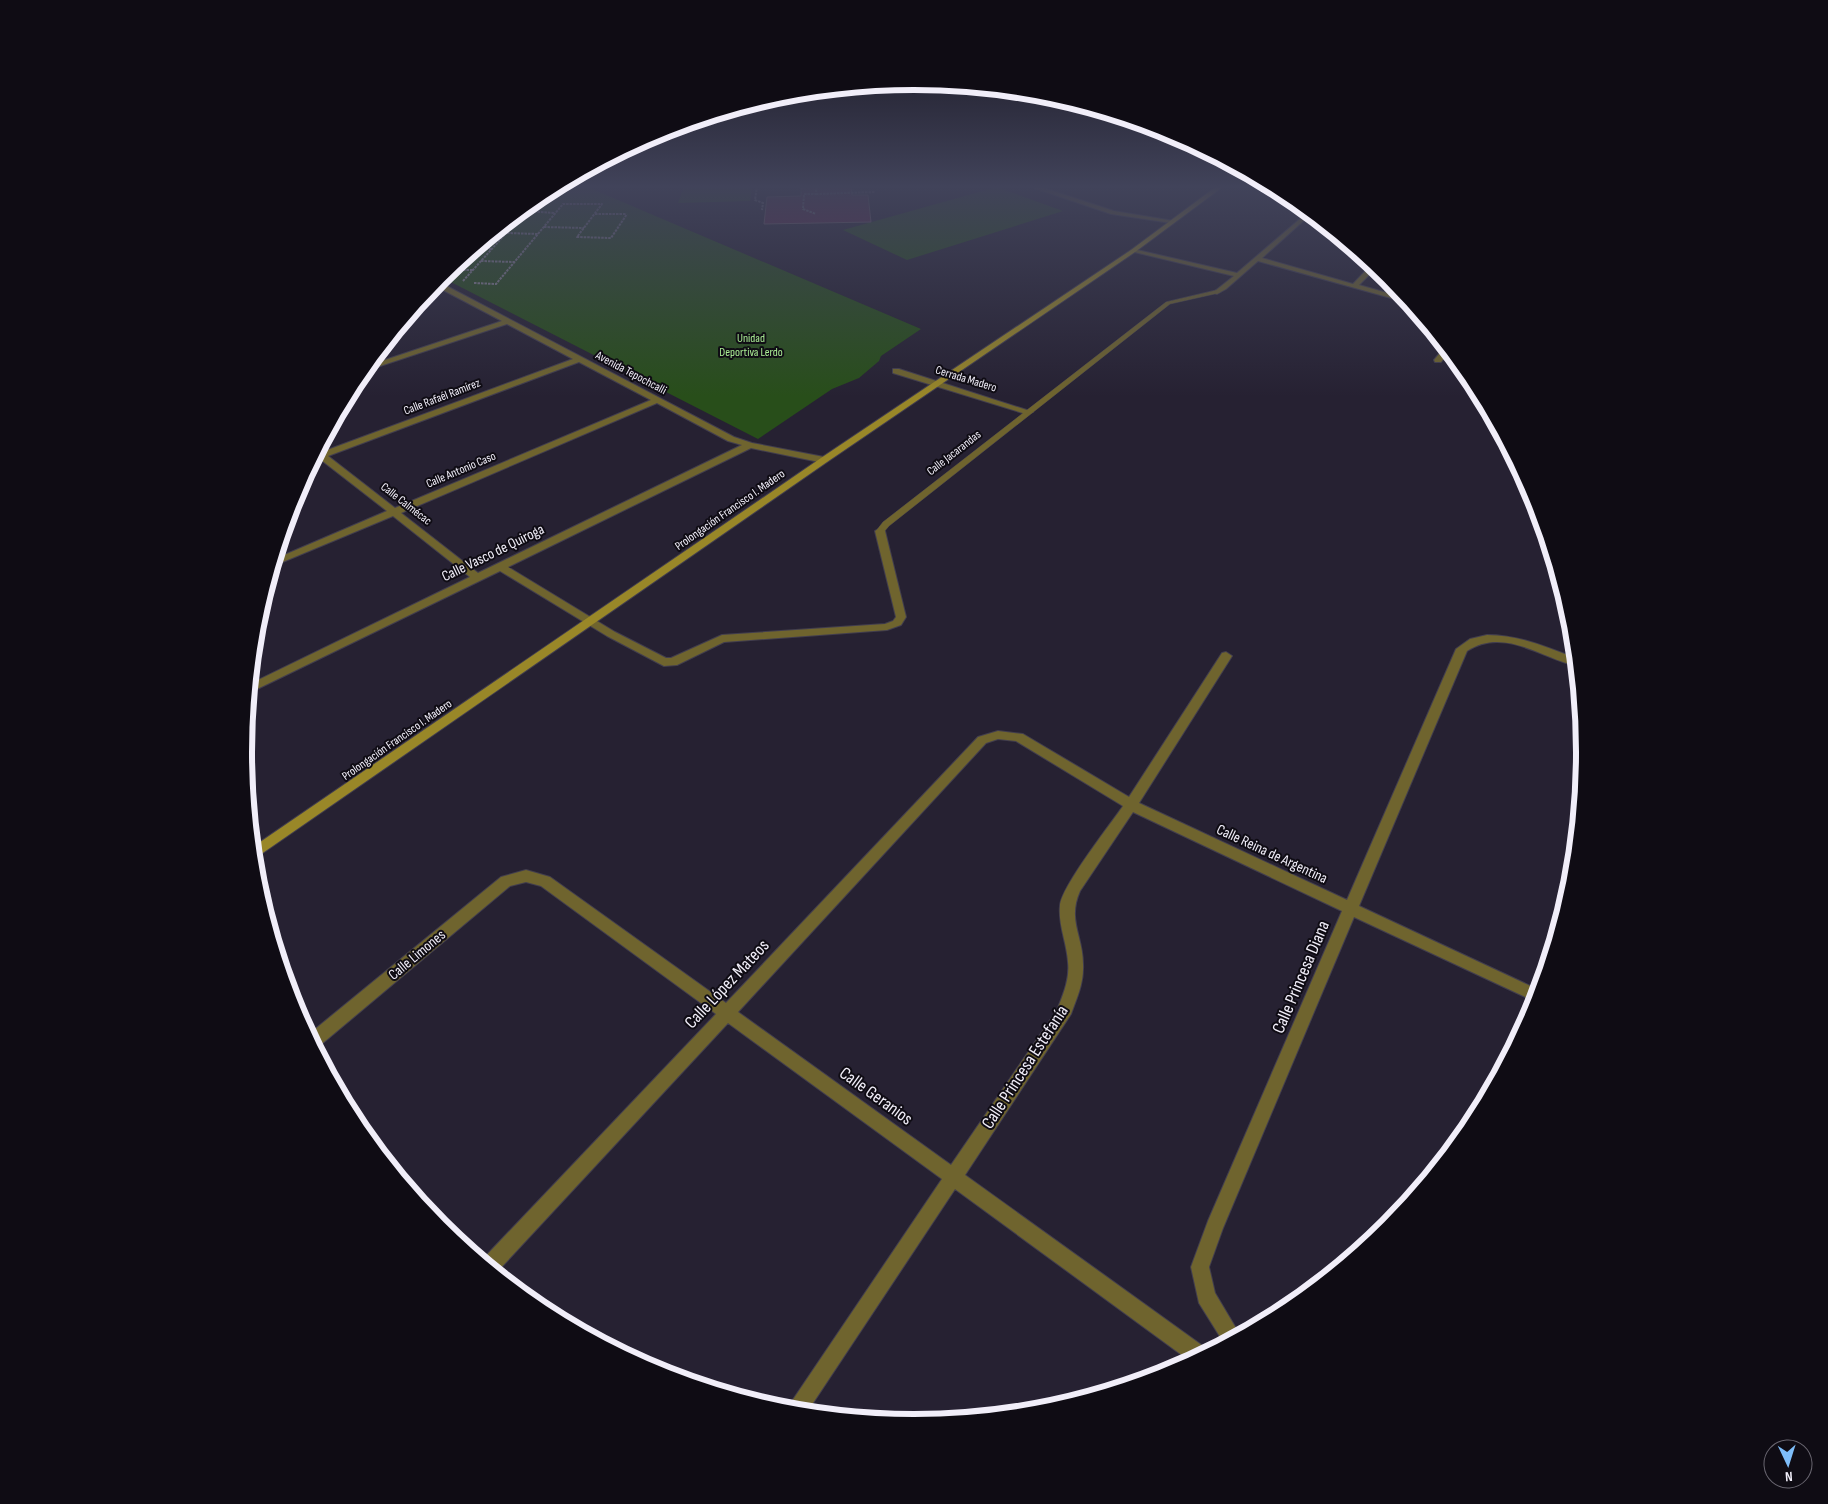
<svg xmlns="http://www.w3.org/2000/svg" width="1828" height="1504" font-family="'Sofia Sans Condensed',sans-serif">
  <rect width="100%" height="100%" fill="#262132"/>
  <path fill="#284e1a" d="M556,186h29l336,143 -40,27 -2,5 -20,17 -27,11 -74,50 -317,-162 101,-83z
    M684,186h68l-2,15 -72,2z
    M997,187l66,24 -156,49 -64,-30z"/>
  <path fill="#64234c" stroke="#7e6974" d="M851,186l1,9h16l3,27 -107,2 3,-27 34,-1v-8z"/>
  <g fill="none" stroke-linecap="round" stroke-linejoin="round">
    <defs>
      <path id="service" d="M1217,290l3,2 -1,1 -49,11 -281,222 -6,7h-6l-1,-2 7,-9 283,-220z"/>
      <path id="minor" d="M1028,186h10l76,25 60,10 -3,2 -60,-9z
        M1308,212l3,2 -49,44 91,26 19,-20 4,4 -17,17 46,13 4,5 -151,-42 -32,28 -9,5 -2,-1v-2l19,-15 -104,-25 3,-2 104,24z
        M437,281l297,156 18,6 72,14 4,3 -4,3 -73,-15 -243,119 107,65 51,26h5l51,-23 163,-11 8,-3 3,-4 -21,-86 5,-3 5,3 21,86 -5,8 -14,5 -163,12 -47,23 -13,1 -57,-30 -107,-65 -251,122 1,-9 220,-107 -77,-61 -120,50 2,-7 112,-48 -67,-52 -7,1 6,-10 3,2 251,-93 -66,-35 -145,48 5,-6 135,-45 -59,-31 -16,4 3,-5 8,-2 -4,-2zM579,362l72,38 -256,108 -67,-52zM657,403l71,38 14,4 -264,128 -77,-60z
        M1445,347l4,5 -8,10h-6l-1,-2z
        M893,369h6l134,43 -7,2 -133,-41z
        M1487,635c32,0 59,12 88,23l1,8c-36,-9 -73,-39 -109,-15l-108,255 180,84 -3,12 -182,-85 -131,311 -14,39 6,26 25,42 -16,8 -25,-40 -8,-36 17,-46 134,-310 -209,-99 -53,79c-13,29 3,45 3,73 1,19 -6,33 -12,50l-106,161 242,174 1,3 -18,9 -235,-172 -148,223 -21,-2 156,-231 -214,-156 -232,250 -14,-13 234,-246 -175,-128 -15,-4 -16,4 -192,161 -3,1 -7,-13 193,-158 25,-7 24,7 176,126 252,-266 20,-6 25,3 106,63 93,-144 4,-1 6,4 -93,147 208,97 109,-251 14,-10zM998,739l18,2 107,65c-13,19 -62,81 -63,100 -2,19 7,37 8,56 2,17 -5,33 -11,48l-106,155 -213,-153 248,-269z"/>
      <path id="secondary" d="M1217,186h7l-89,66 -308,210 -573,397 -1,-12 568,-389 310,-208z"/>
    </defs>
    <use href="#service" stroke="#423e4e" stroke-width="1"/>
    <use href="#minor" stroke="#423e4e" stroke-width="2"/>
    <use href="#secondary" stroke="#423e4e" stroke-width="2"/>
    <path stroke="#8a8694" stroke-width="2" stroke-dasharray="2.5 1" stroke-linecap="butt" d="M757,186l-2,14 8,3 -1,7
      M816,186v8h-12l-1,15 13,5
      M816,194l59,-2
      M527,211l28,2
      M595,214h31
      M544,227l40,1
      M499,229h10
      M507,233l31,1
      M475,248l17,1
      M481,261l33,1
      M449,270h24
      M463,281l63,-70h-5
      M474,283l22,1 67,-80h39l-25,33 34,1 16,-24"/>
    <use href="#service" fill="#6f642e" fill-rule="evenodd"/>
    <use href="#minor" fill="#6f642e" fill-rule="evenodd"/>
    <use href="#secondary" fill="#998728" fill-rule="evenodd"/>
  </g>
  <linearGradient id="sky" x2="0" y2="1"><stop stop-color="#15121c"/><stop offset="0.47" stop-color="#41435a"/><stop offset="1" stop-color="#41435a" stop-opacity="0"/></linearGradient>
  <rect width="1828" height="397" fill="url(#sky)"/>
  <g text-anchor="middle" dominant-baseline="central" stroke-width="4" stroke-linejoin="round" paint-order="stroke">
    <g font-size="12" fill="#aaed94" stroke="#0f0c14">
      <text x="751" y="338">Unidad<tspan x="751" dy="14">Deportiva Lerdo</tspan></text>
    </g>
    <g font-size="12" fill="#f1eef9" stroke="#0f0c14">
      <text transform="translate(631 373) rotate(28)">Avenida Tepochcalli</text>
      <text transform="translate(966 379) rotate(17)">Cerrada Madero</text>
      <text transform="translate(442 397) rotate(-21)">Calle Rafaél Ramírez</text>
      <text transform="translate(954 453) rotate(-38)">Calle Jacarandas</text>
      <text transform="translate(461 470) rotate(-23)">Calle Antonio Caso</text>
      <text transform="translate(406 504) rotate(38)">Calle Calmécac</text>
      <text transform="translate(730 510) rotate(-35)">Prolongación Francisco I. Madero</text>
      <text transform="translate(397 740) rotate(-35)">Prolongación Francisco I. Madero</text>
    </g>
    <g font-size="15" fill="#f1eef9" stroke="#0f0c14">
      <text transform="translate(493 553) rotate(-26)">Calle Vasco de Quiroga</text>
      <text transform="translate(1272 854) rotate(25)">Calle Reina de Argentina</text>
      <text transform="translate(417 955) rotate(-40)">Calle Limones</text>
    </g>
    <g font-size="18" fill="#f1eef9" stroke="#0f0c14">
      <text transform="translate(1301 977) rotate(-67)">Calle Princesa Diana</text>
      <text transform="translate(727 984) rotate(-47)">Calle López Mateos</text>
      <text transform="translate(1025 1067) rotate(-57)">Calle Princesa Estefanía</text>
      <text transform="translate(876 1096) rotate(36)">Calle Geranios</text>
    </g>
  </g>
  <path d="M0 0H1828V1504H0ZM252 752a662 662 0 1 1 1324 0a662 662 0 1 1-1324 0Z" fill="#0f0c14" fill-rule="evenodd"/>
  <path fill="none" stroke="#f1eef9" stroke-width="6" d="M252 752a662 662 0 1 1 1324 0a662 662 0 1 1-1324 0Z"/>
  <g transform="translate(1788 1464) rotate(176)"><circle r="24" fill="#0f0c14" stroke="#696670"/>
  <path d="M0-4L9 19L0 12L-9 19Z" fill="#7ebdf9"/>
  <text y="-8" font-size="14" font-weight="bold" text-anchor="middle" fill="#f1eef9">N</text>
  </g>
</svg>
